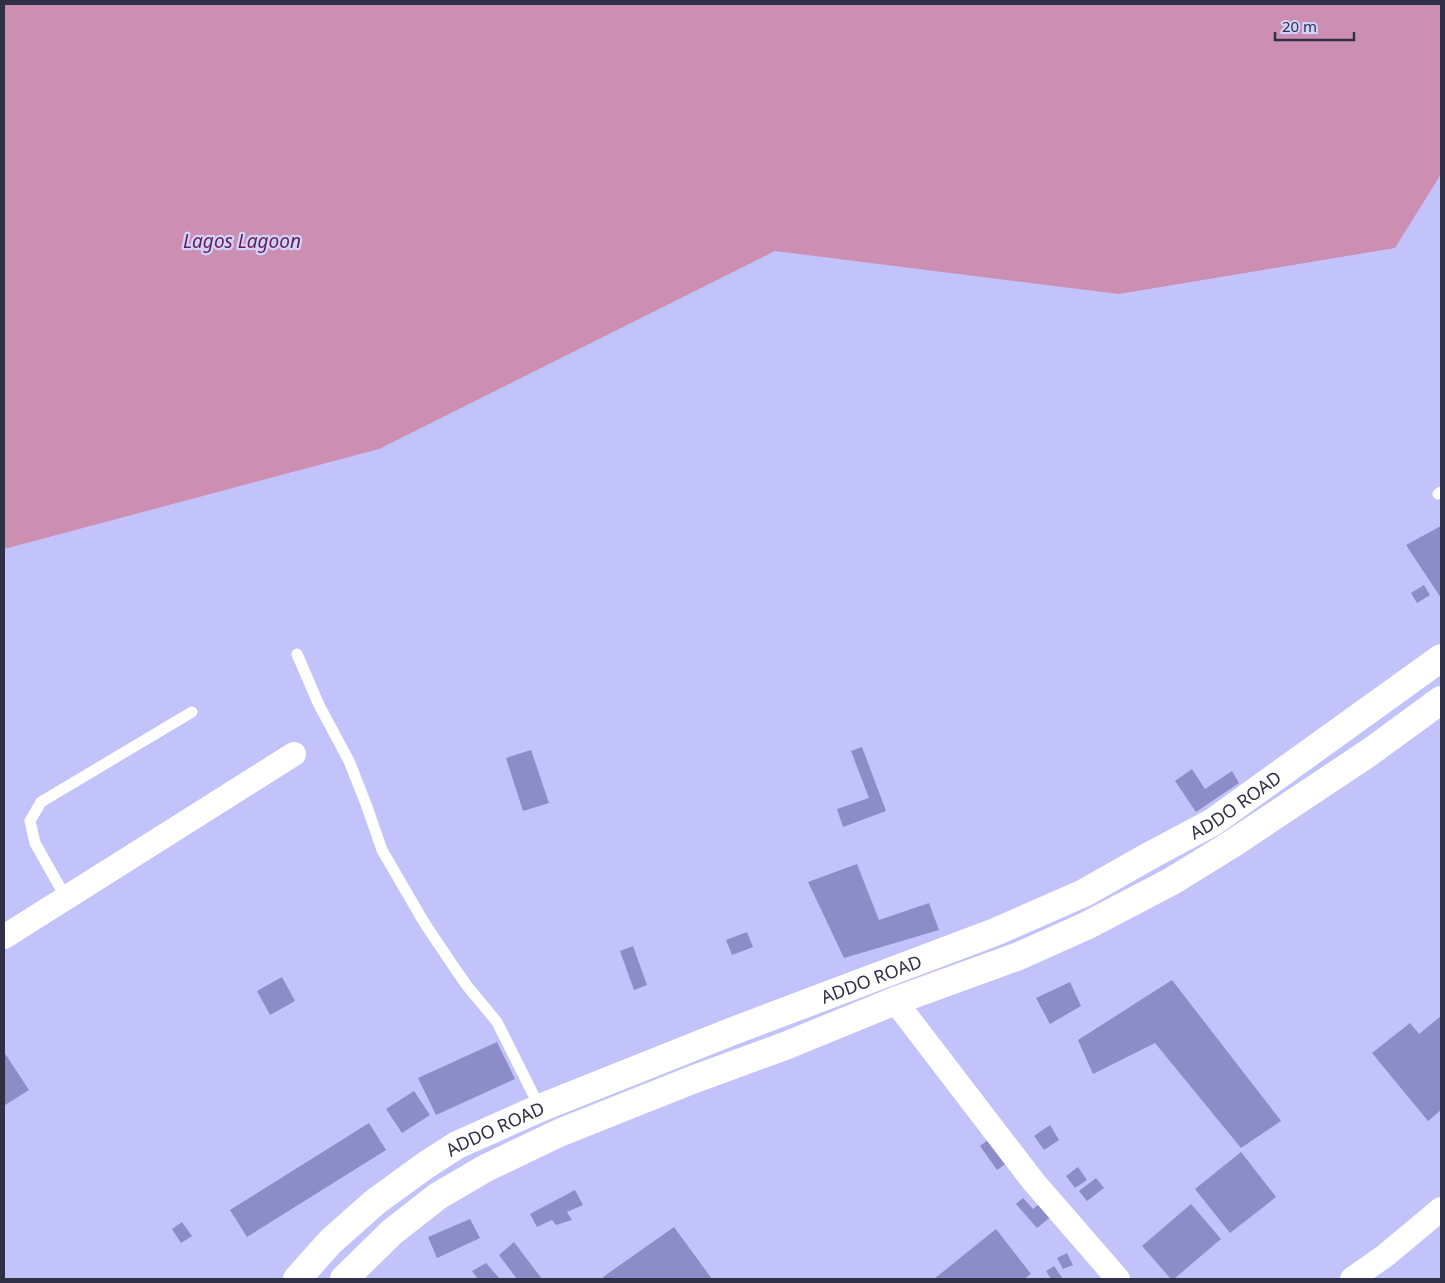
<svg xmlns="http://www.w3.org/2000/svg" width="1445" height="1283" font-family="'Noto Sans',sans-serif">
  <rect width="100%" height="100%" fill="#c3c3fb"/>
  <path fill="#cc8eb1" d="M4,4h1437v170l-46,74 -276,46 -344,-43 -396,198 -375,100z"/>
  <path fill="#8c8cc8" d="M1441,526v72l-35,-53z
    M1424,585l6,10 -13,8 -6,-10z
    M862,747l24,64 -43,16 -6,-18 32,-11 -18,-47z
    M531,750l18,53 -26,8 -17,-53z
    M1192,769l13,20 27,-18 7,12 -43,29 -21,-31z
    M857,864l22,56 50,-17 10,27 -95,28 -36,-76z
    M747,932l6,15 -21,8 -6,-15z
    M633,946l14,39 -13,5 -14,-39z
    M282,977l13,24 -25,14 -13,-24z
    M1172,980l109,141 -40,27 -86,-105 -62,31 -15,-34z
    M1070,982l11,24 -31,18 -14,-26z
    M1441,1016v94l-13,11 -56,-68 38,-30 9,11z
    M497,1042l18,37 -79,36 -18,-37z
    M4,1052l25,38 -24,15 -1,-2z
    M414,1091l16,24 -28,18 -16,-24z
    M369,1123l17,27 -139,87 -17,-27z
    M1050,1125l9,15 -15,10 -10,-14z
    M992,1137l18,24 -13,9 -17,-24z
    M1241,1152l35,45 -46,36 -35,-44z
    M1078,1167l9,13 -12,8 -9,-12z
    M1096,1178l8,10 -17,13 -8,-10z
    M575,1190l8,15 -16,7 5,8 -16,5 -4,-5 -15,7 -7,-13z
    M1023,1198l10,11 9,-7 11,13 -16,13 -21,-24z
    M1191,1204l30,35 -47,40h-3l-29,-33z
    M470,1219l10,19 -43,20 -9,-21z
    M182,1222l10,14 -11,7 -9,-14z
    M674,1227l38,52h-108l-1,-2z
    M996,1229l35,45 -7,5h-90z
    M514,1242l28,37h-25l-18,-24z
    M1067,1253l6,12 -10,4 -6,-11z
    M486,1263l14,16h-22l-6,-8z
    M1054,1266l9,13h-12l-5,-8z"/>
  <g fill="none" stroke-linecap="round" stroke-linejoin="round">
    <path stroke="#fff" stroke-width="11" d="M1438,494l3,-2
      M297,654l22,51 30,56 17,43 16,46 43,74 31,46 12,17 29,35 43,86
      M66,898l-31,-55 -5,-22 11,-19 151,-90"/>
    <path stroke="#fff" stroke-width="24" d="M4,937l290,-183
      M895,1001l138,180 85,98
      M1352,1279l34,-24 55,-46"/>
    <g stroke="#fff" stroke-width="28">
      <path id="s1" d="M297,1279l33,-37 45,-40 51,-37 31,-20 83,-37 193,-77 262,-99 89,-39 67,-38 62,-33 228,-164"/>
      <path d="M344,1279l48,-47 46,-36 48,-28 73,-35 133,-53 93,-34 110,-45 124,-45 67,-30 86,-45 60,-37 138,-92 71,-52"/>
    </g>
  </g>
  <g text-anchor="middle" dominant-baseline="central" stroke-width="4.5" stroke-linejoin="round" paint-order="stroke">
    <g font-size="18" fill="#303046" stroke="#d1d2fe">
      <text stroke="none"><textPath href="#s1" startOffset="1061">ADDO ROAD</textPath></text>
      <text stroke="none"><textPath href="#s1" startOffset="656">ADDO ROAD</textPath></text>
      <text stroke="none"><textPath href="#s1" startOffset="251">ADDO ROAD</textPath></text>
    </g>
    <g font-size="19" font-style="italic" fill="#661d4d" stroke="#d1d2fe">
      <text x="242" y="241">Lagos Lagoon</text>
    </g>
  </g>
  <rect width="1445" height="1283" fill="none" stroke="#303046" stroke-width="10"/>
  <path d="M1275 32v8h79v-8" fill="none" stroke="#303046" stroke-width="2.5"/>
  <text x="1282" y="32" font-size="15" fill="#303046" stroke="#d1d2fe" stroke-width="4" paint-order="stroke">20 m</text>
</svg>
